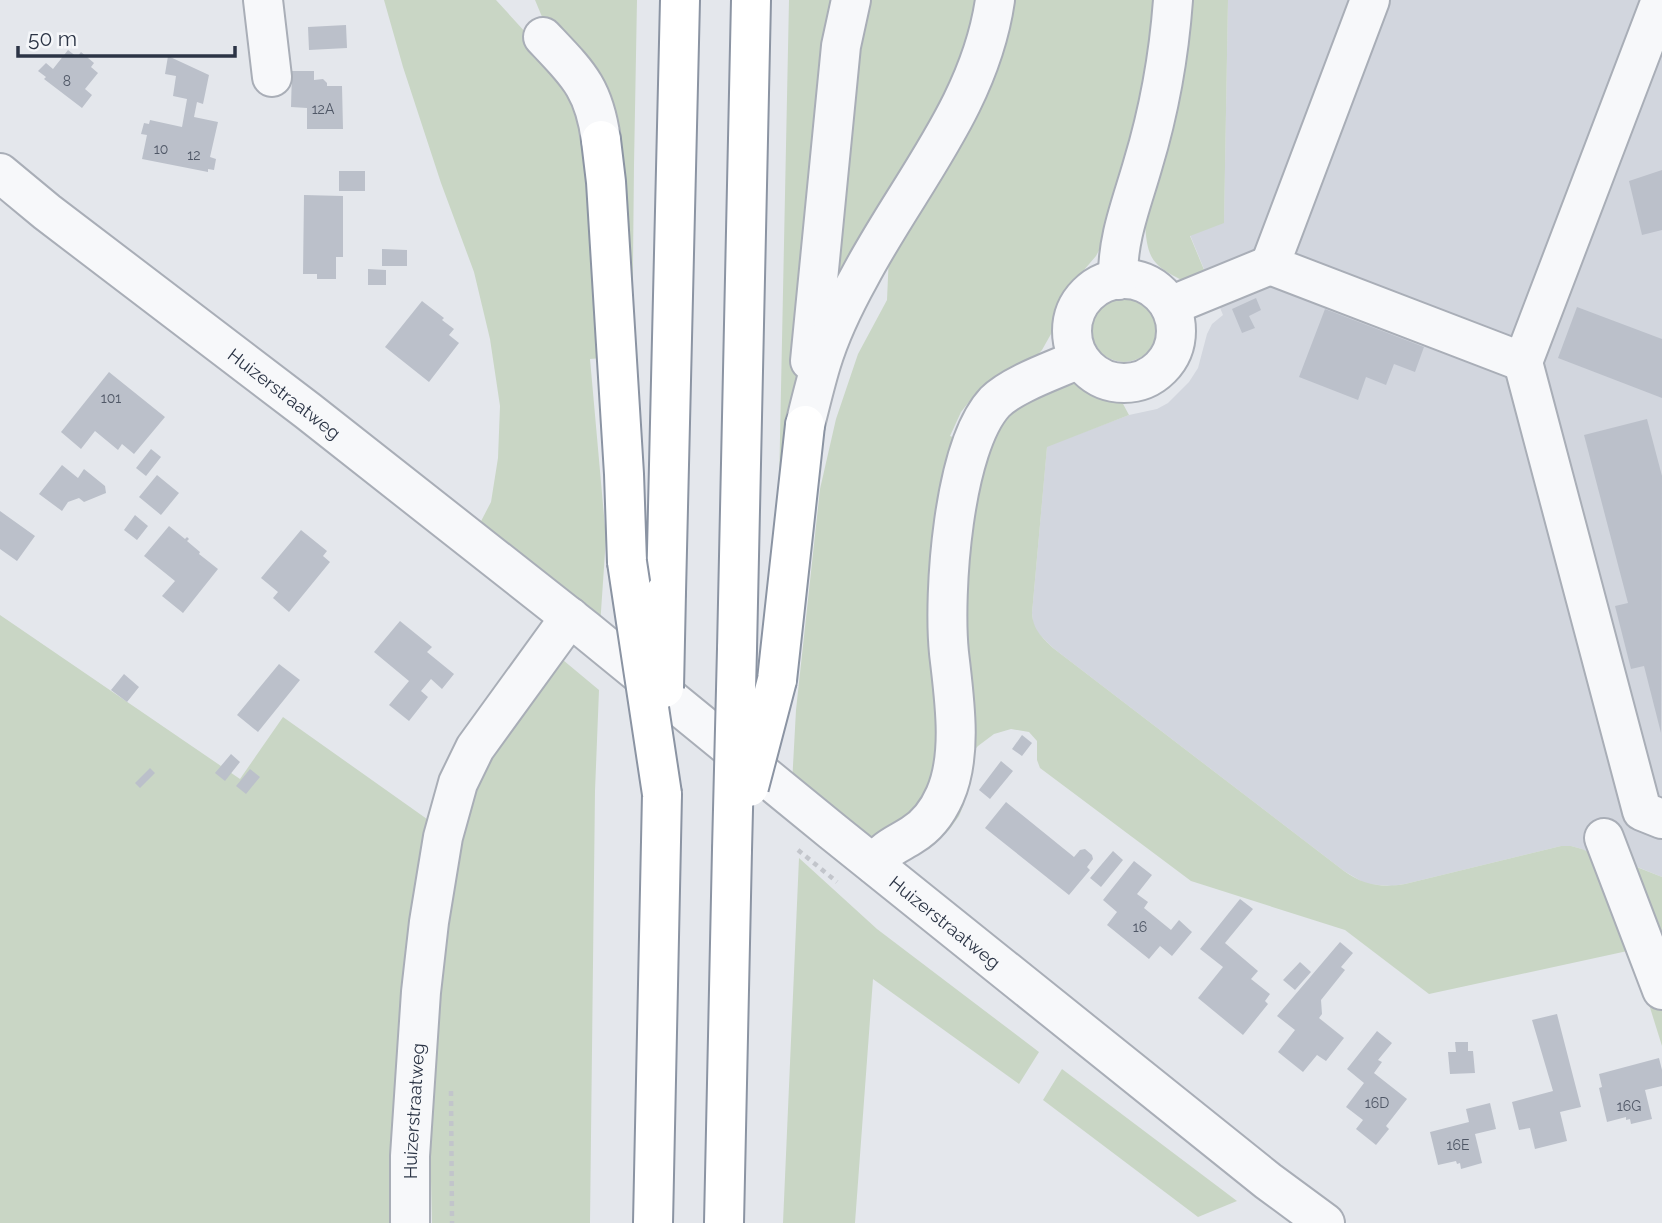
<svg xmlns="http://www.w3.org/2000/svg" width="1662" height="1223" font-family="Raleway,sans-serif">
  <rect width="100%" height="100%" fill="#e4e7ec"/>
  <path fill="#d2d6de" d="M1228,0h434v877l-37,-15 -19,8 -24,-21 -11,-3h-10l-156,38 -13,2 -26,-2 -22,-13 -291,-223 -17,-17 -3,-8 -1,-10 15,-167 82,-31 28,-6 11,-6 21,-21 9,-14 9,-34 5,-10 11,-9 -33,-80 34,-13z"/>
  <path fill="#c9d6c5" d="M384,0h112l63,69 23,38 21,251 -13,1 16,179 -6,88 -122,-99 13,-25 7,-44 2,-52 -10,-67 -16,-67 -33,-89 -38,-116z
    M535,0h102l-3,165 -2,196 -16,-167z
    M789,0h50l-53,517 -8,18z
    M860,0h125l-27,85 -121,200z
    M1008,0h149l-6,79 -45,158 -10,19 -30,35 -10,16 -5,27 -9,16 -12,13 -29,9 -22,17 -18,23 -11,24 32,12 13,-25 71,-45c19,7 37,18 56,24l7,13 -82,32 -15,166c1,17 10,24 21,35l291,223c19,14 38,17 61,13l156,-38h10l11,3 10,5 32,8 38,15v169l-30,-96 -203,44 -84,-64 -154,-49 -151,-113 -3,-8v-19l-8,-9 -18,-3 -17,5 -16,12 -10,11 -4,47 -5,12 -10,14 -21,17 -28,17 -108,-80 4,-74 24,-221 16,-70 22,-65 29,-54 2,-46z
    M1185,0h43l-4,223 -34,13 17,41 -21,5c-33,-16 -39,-22 -41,-59z
    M1092 330a32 32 0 1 1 64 0a32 32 0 1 1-64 0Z
    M0,615l240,164 43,-62 151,107 -31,399h-403z
    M557,655l42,35 -4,101 -5,432h-158l-2,-84 5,-152 36,-198z
    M799,858l78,71 162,123 -20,32 -146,-105 -18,244h-72z
    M1062,1069l175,132 -39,16 -155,-117z"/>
  <path fill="#bbc0ca" d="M346,25l1,23 -38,2 -1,-23z
    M68,50l9,7 4,-5 13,11 -3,4 7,6 -13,16 7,6 -10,13 -38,-29 2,-2 -8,-6 8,-8 7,6z
    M168,56l41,19 -6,29 -6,-2 -3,15 24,5 -8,35 6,2 -2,11 -6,-1v3l-66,-13 5,-24 -6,-1 3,-11 5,1 1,-4 32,7 5,-28 -14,-3 3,-20 -11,-2z
    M292,71h22v9l9,-1 4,4v3h15l1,43h-36v-21l-16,-1z
    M1662,170v60l-20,5 -13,-54z
    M339,171h26v20h-26z
    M304,195l39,1v61h-7v22h-19v-5h-14z
    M382,249l25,1v16h-25z
    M368,269l18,1v15h-18z
    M1256,298l5,12 -12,6 6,12 -13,5 -10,-24z
    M422,301l22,17 -2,2 12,9 -5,6 10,8 -30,39 -44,-35z
    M1577,307l85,32v59l-104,-40z
    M1325,309l99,38 -9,25 -21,-8 -8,21 -20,-8 -8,23 -59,-23z
    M109,372l56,45 -31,37 -12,-10 -4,6 -23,-19 -14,18 -20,-17z
    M1647,419l15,57 -1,257 -17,-67 -13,3 -16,-63 13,-3 -44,-168z
    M151,449l10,8 -15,19 -10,-8z
    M62,465l16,13 6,-9 21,17 1,7 -22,9 -5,-4 -11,4 -6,9 -23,-17z
    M157,475l22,18 -18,22 -22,-18z
    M0,511l35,25 -18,25 -17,-12z
    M135,515l13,11 -11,14 -13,-10z
    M169,526l16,13 2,-2 2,2 -2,2 13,11 -1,2 19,15 -35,44 -21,-17 13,-15 -31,-25z
    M301,530l26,21 -4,5 7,6 -41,50 -16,-14 5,-6 -17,-14z
    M400,621l32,26 -5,5 27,22 -12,15 -11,-10 -10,12 7,6 -19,24 -20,-16 20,-24 -35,-29z
    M279,664l21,16 -42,52 -21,-17z
    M124,674l15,13 -12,15 -16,-12z
    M1022,735l10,8 -10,13 -10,-7z
    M231,754l9,8 -15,19 -10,-8z
    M1001,761l12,10 -23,28 -11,-9z
    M150,768l5,5 -15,15 -5,-5z
    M250,769l10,8 -14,17 -10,-8z
    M1006,802l68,55 6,-7 5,-1 7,6 1,4 -6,8 3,3 -21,25 -84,-67z
    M1113,851l10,9 -22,27 -11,-9z
    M1134,861l18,14 -15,19 11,8 -4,6 27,22 8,-10 13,12 -20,24 -12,-10 -11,13 -42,-34 10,-13 -14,-12z
    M1240,899l13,10 -28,34 33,28 -7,8 19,15 -5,7 3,3 -25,31 -45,-37 25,-31 -23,-18z
    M1340,942l13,11 -12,14 4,3 -24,30 1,14 -3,4 25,20 -18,23 -9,-6 -14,17 -25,-20 17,-22 -18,-14z
    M1300,962l11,10 -16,18 -12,-10z
    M1557,1014l24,93 -21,5 7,29 -32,8 -5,-21 -11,2 -7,-28 41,-11 -21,-71z
    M1377,1031l15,12 -14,17 4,2 -8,11 33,26 -21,27 3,3 -13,16 -20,-16 7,-9 -17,-13 18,-24 -17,-14z
    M1455,1042h13v9h5l2,22 -25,1 -2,-22h8z
    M1659,1058l3,12v16l-17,4 7,29 -21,5 -1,-5 -4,1v-3l-19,5 -8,-34 3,-1 -3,-13z
    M1490,1103l6,26 -21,5 7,29 -21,6 -1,-6 -3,1 -1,-3 -18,4 -8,-33 39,-10 -3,-13z"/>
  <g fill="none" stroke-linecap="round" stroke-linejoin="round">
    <defs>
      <g id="minor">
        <path d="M263,0l9,77"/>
        <path d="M1370,0l-100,265 253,97 138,-362"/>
        <path d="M543,37c35,37 51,51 58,103"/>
        <path id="s1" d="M0,173l47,39 261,199 278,219 246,201 436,350 57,42"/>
        <circle cx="1124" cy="331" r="52"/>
        <path d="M1118,280c-1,-42 14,-77 25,-116 16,-53 26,-109 30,-164"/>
        <path d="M1170,306l100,-41"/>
        <path d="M810,361l31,-315 10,-46"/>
        <path d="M1523,362l119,449 20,8"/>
        <path d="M805,425c5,-20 10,-41 16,-61 9,-30 24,-61 39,-88 48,-91 120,-171 135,-276"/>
        <path d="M1604,838l58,152"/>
        <path d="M875,865c3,-4 6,-9 10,-13 8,-7 18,-11 27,-17 15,-9 26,-24 33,-40 18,-41 9,-98 4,-142 -6,-60 4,-206 46,-251 18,-18 60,-32 84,-43"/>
        <path id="s2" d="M410,1223v-67l11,-164 8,-70 14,-85 15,-54 17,-35 95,-131"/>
      </g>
      <path id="highway" d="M601,140l5,42 18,292 3,88
        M666,592l14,-592
        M737,649l14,-649
        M777,680l28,-255
        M653,1223l9,-429
        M724,1223l8,-373"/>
    </defs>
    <use href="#minor" stroke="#a9aeb7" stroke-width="42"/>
    <use href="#highway" stroke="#8b94a3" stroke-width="42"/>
    <path stroke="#c2c5cb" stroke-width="4.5" stroke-dasharray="5 5" stroke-linecap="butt" d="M798,850l39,32
      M451,1091l1,132"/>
    <use href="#minor" stroke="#f7f8fa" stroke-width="38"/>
    <use href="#highway" stroke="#fff" stroke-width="38"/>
    <defs>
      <path id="highway-bridge" d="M627,562l35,232
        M664,688l2,-96
        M749,787l28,-107
        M732,850l5,-201"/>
    </defs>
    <use href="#highway-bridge" stroke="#8b94a3" stroke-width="42" stroke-linecap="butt"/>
    <use href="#highway-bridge" stroke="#fff" stroke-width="38"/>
  </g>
  <g text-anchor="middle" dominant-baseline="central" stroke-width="6" stroke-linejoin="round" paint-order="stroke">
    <g font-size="14" fill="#4f5766">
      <text x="67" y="81">8</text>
      <text x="323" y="109">12A</text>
      <text x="161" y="149">10</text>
      <text x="194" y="155">12</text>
      <text x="111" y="398">101</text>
      <text x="1140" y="927">16</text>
      <text x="1377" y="1103">16D</text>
      <text x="1629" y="1106">16G</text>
      <text x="1458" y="1145">16E</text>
    </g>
    <g font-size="18" fill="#2b3445" stroke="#f4f6f9">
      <text stroke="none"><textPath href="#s1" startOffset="360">Huizerstraatweg</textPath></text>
      <text stroke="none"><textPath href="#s1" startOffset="1206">Huizerstraatweg</textPath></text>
      <text stroke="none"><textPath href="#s2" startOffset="112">Huizerstraatweg</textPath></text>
    </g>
  </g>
  <path d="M18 46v10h217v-10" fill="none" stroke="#2b3445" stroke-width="3.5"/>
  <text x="28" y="46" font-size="21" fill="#2b3445" stroke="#f4f6f9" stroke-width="5" paint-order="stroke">50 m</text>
</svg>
